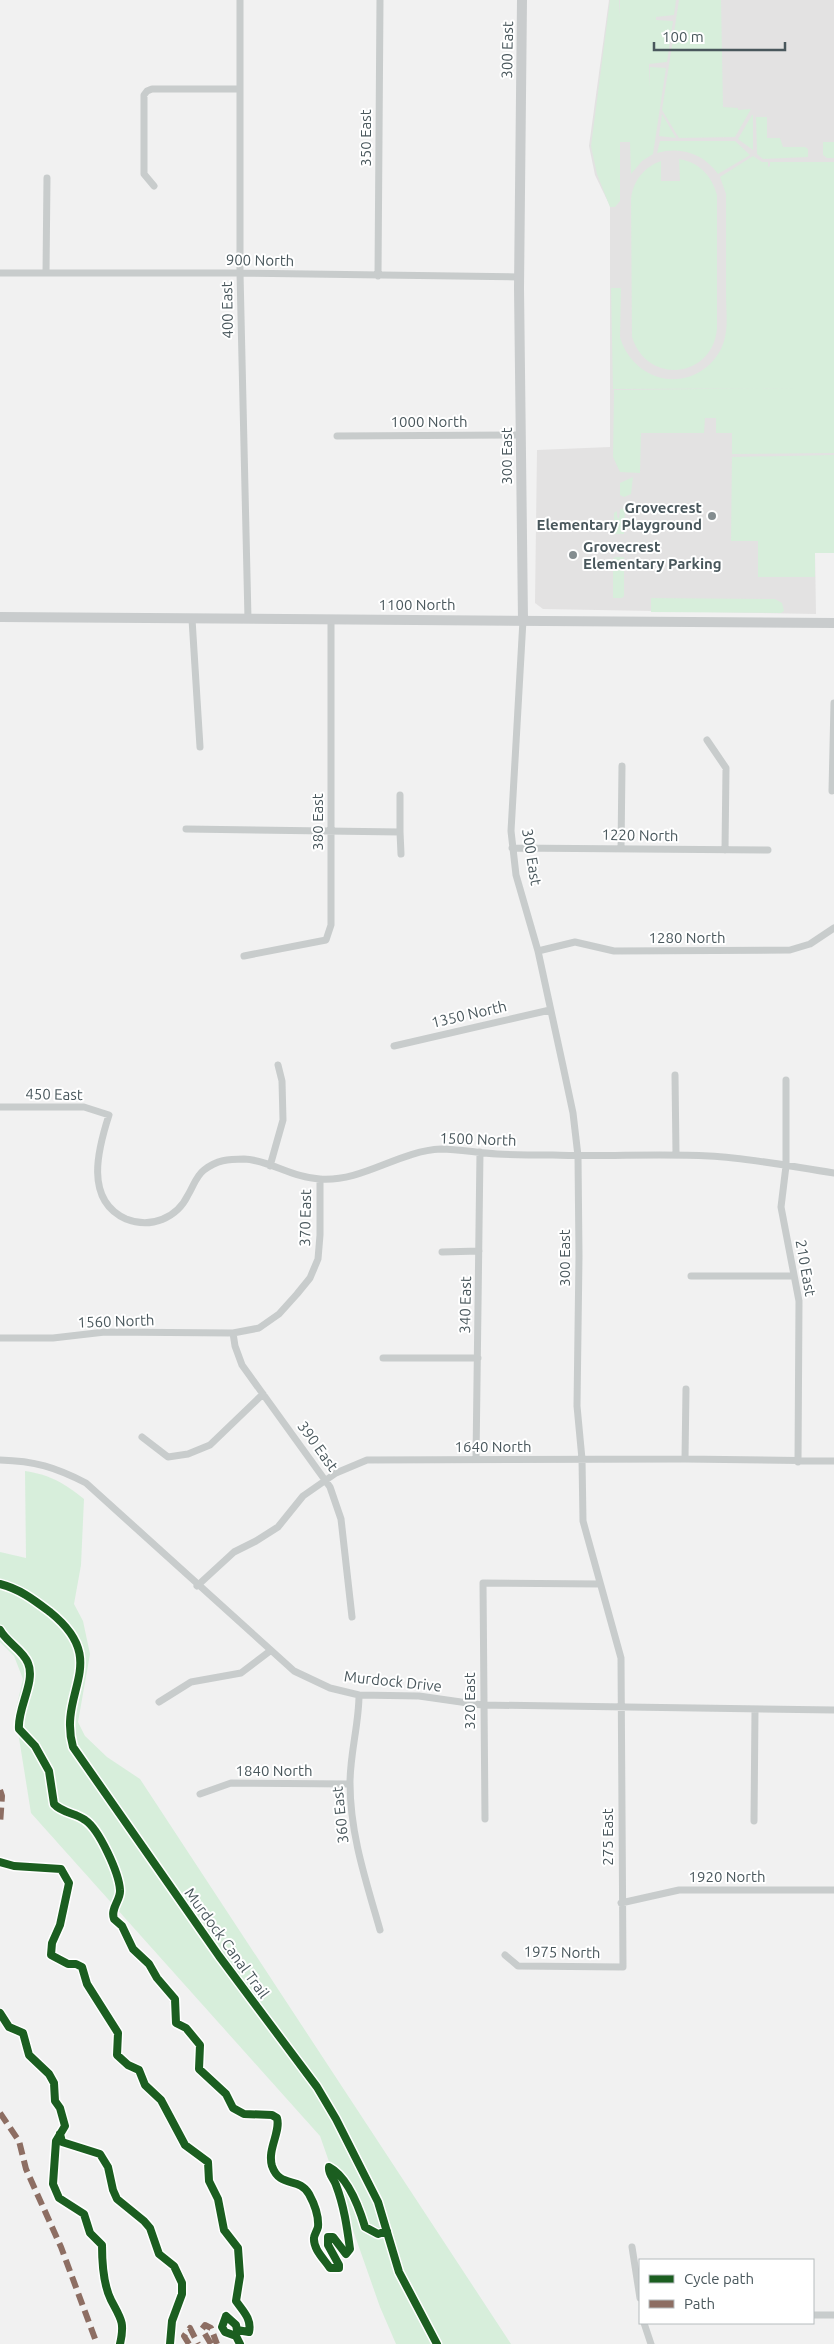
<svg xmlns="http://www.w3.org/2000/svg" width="834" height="2344" font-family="Ubuntu,sans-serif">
  <rect width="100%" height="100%" fill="#f1f1f1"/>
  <path fill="#e3e2e2" d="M609,0h225v553h-19l1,61 -273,-5 -8,-6 2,-153 73,-3v-241l-15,-31 -6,-29z"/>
  <path fill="#d7eedb" d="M610,0h9v16l1,-16h56l-2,15 -18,2v3l17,1 -6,41 -18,2v23l1,-20 16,1 -13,86 -11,7 -11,13 -1,-32h-10v59l-5,6h-5l-13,-33 -6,-28z
    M679,0h42l2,107 15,1v2l13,-1 -16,28 -56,1 -17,-28z
    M662,114l14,24 -17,-2z
    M752,115h1v35l-15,-11z
    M756,117h11v21h13l3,9h22l3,2v8l-45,2 -6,-5z
    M660,141h75l15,14 -32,19c-14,-20 -37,-28 -61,-21z
    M823,142h11v16h-7l-4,-3z
    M753,156l9,6h6v5l2,-1v-4h64v291l-102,1v-21h-16v-15h-11l-1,15h-63l-1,40 -20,-1 -7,-15 1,-67 184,-2 -185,1 -2,-101h10l-1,49c5,18 19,34 38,40 29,9 61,-10 67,-40 3,-13 1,-28 1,-42 0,-30 0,-61 0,-92v-9l-6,-17z
    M679,159c20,3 33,17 38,36v134c-5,50 -70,56 -85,8l-1,-138c2,-18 13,-32 30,-38v20h19z
    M834,455v98h-19v24h-57v-36h-27l1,-84z
    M633,477l-2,17 -7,3 -4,-2v-12z
    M625,507l-1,27h-10v-21l3,-2v6l2,2 1,-9z
    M615,557h9v39l-2,2h-9v-39z
    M651,598l124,1 7,4 2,8 -3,2 -130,-1z
    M25,1471c26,4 39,12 59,28l-3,66 -7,39 9,17 7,33 -12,68 7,14 22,21 33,22 371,565h-115l-16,-37 -60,-171 -289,-323 -16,-100 8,-34 -9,-23 -14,-14v-90l26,6z"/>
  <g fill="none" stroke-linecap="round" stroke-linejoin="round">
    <path stroke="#c8cccc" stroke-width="7" d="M240,0v273l8,346
      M154,186l-10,-12v-79l3,-4 5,-2h88
      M0,273h240l279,4
      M46,273l1,-95
      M378,276l2,-276
      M337,436l184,-1
      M192,619l8,128
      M707,740l19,28 -1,82
      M832,791l2,-88
      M186,829l214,3 1,22
      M400,832v-37
      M512,848l256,2
      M621,849l1,-83
      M538,951l37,-9 39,9 176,-1 20,-6 24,-16
      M244,956l82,-16 5,-15v-306
      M394,1046l156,-36
      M675,1075l1,79
      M786,1080v86l-5,41 18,94 -1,161
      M0,1107h84l25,8c-11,34 -25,85 17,104 25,10 51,-1 62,-24 5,-8 8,-19 16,-25 13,-10 24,-11 40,-11 25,1 49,19 76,20 43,3 78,-28 121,-30 18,0 37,4 56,5 18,1 37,1 56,1 52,2 104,-2 156,1 42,2 84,11 125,17
      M270,1166l13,-46 -1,-39 -4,-16
      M442,1252l37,-1
      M691,1276h103
      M233,1333l2,13 7,19 88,122 11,32 11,98
      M0,1338h53l52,-6 128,1 26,-5 20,-14 18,-20 13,-16 8,-19 2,-24v-56
      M383,1358h95
      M142,1437l26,20 20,-3 22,-9 53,-51
      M476,1459l4,-307
      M685,1459l1,-70
      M0,1460c35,1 55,7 86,23l208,188 36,17 29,7 60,1 63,9 352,5
      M197,1586l37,-34 22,-11 22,-14 25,-31 33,-23 31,-13 318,-1 149,2
      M359,1695c0,29 -9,58 -9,88 0,51 16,98 30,147
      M159,1702l32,-20 50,-9 29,-22
      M200,1794l31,-11 119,1
      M485,1819l-2,-236 117,1
      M754,1821l1,-111
      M621,1903l58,-13h155
      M505,1955l13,11 105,1 -2,-309 -38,-137 -1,-62 -5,-53 2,-150 -1,-100 -5,-43 -10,-47 -25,-115 -22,-76 -5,-44 12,-211
      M632,2247l8,51
      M813,2315h21
      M644,2323l7,21"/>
    <path stroke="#c9cccd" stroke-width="10" d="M522,0l-3,288 4,332
      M0,617l834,6"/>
    <path stroke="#8d6e63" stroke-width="6" stroke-dasharray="12 6" stroke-linecap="butt" d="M0,1790l2,6 -2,29
      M0,2113l19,28 7,28 35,78 36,97
      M189,2344l-5,-8 6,-8 8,16
      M211,2344l-9,-15 3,-4 6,3 6,16"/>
    <defs>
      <path id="cycleway" d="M0,1584c20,5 34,16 50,28 62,50 7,79 23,135l146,209 98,131 19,32 42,83 21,70 38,72
        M0,1630c7,13 23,20 28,33 8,19 -11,45 -9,66l16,17 14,25 5,33c8,9 22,9 31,16 14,9 34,53 35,70 1,10 -10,18 -6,29l8,7 11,23 16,15 8,14 18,21 1,24 10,5 14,17 -1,24 27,25 7,14 11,6 28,1 5,3c4,14 -10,31 -5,48 8,23 27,10 37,28 6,11 10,21 9,33 -1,4 -4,8 -4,11 -1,11 10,21 16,30h9v-3l-11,-20v-8h5l13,17 4,-5c-3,-22 -6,-43 -14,-64 -2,-6 -8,-11 -7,-18 19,10 30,40 36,60l13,7 9,-3
        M0,1862l14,4 47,3 8,14 -9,42 -8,18 -1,12 17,9h8l6,3 5,17 31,49 -1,22 11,10 11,5 6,15 16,15 24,45 23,17 1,19 9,18 6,31 14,18 2,28 -4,25c7,10 16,18 13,31l-12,-2 -1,-5 -10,-9 -4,11 3,5 11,4 4,8
        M0,2013l9,14 14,6 6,22 20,19 5,9 1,18 5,7 5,18 -9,15 -3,43 6,14 25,16 6,19 12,12c0,17 1,39 9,55 10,19 14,22 9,44
        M60,2134l2,8 38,12 8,13 5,23 4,9 27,22 6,7 9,26 15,12 8,17v11l-10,27 -2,23"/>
    </defs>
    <use href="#cycleway" stroke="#fff" stroke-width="11"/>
    <use href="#cycleway" stroke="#1b5e20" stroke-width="8"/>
  </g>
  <g fill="#848d90" stroke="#fff" stroke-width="2">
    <circle cx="712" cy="516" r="5"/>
    <circle cx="573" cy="555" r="5"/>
  </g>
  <g text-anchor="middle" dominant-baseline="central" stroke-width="4" stroke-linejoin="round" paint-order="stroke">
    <g font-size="15" fill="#49575c" stroke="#fff">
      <text transform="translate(507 50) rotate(-89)">300 East</text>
      <text transform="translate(365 138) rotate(-90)">350 East</text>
      <text transform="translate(260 260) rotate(1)">900 North</text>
      <text transform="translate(227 310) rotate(-91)">400 East</text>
      <text x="429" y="421">1000 North</text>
      <text transform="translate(506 456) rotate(-90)">300 East</text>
      <text x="417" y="604">1100 North</text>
      <text transform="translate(317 822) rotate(-90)">380 East</text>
      <text transform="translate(640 835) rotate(1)">1220 North</text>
      <text transform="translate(532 857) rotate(81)">300 East</text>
      <text x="687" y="937">1280 North</text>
      <text transform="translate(469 1014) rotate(-13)">1350 North</text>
      <text transform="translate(54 1094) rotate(1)">450 East</text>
      <text transform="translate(478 1139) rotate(2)">1500 North</text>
      <text transform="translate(305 1218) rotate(-89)">370 East</text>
      <text transform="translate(564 1258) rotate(-90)">300 East</text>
      <text transform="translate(806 1268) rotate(80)">210 East</text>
      <text transform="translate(465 1305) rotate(-89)">340 East</text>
      <text transform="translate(116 1321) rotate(-2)">1560 North</text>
      <text transform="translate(318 1446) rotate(54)">390 East</text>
      <text x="493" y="1446">1640 North</text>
      <text transform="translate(393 1681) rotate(6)">Murdock Drive</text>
      <text transform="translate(469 1701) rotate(-90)">320 East</text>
      <text x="274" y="1770">1840 North</text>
      <text transform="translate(340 1815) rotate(-96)">360 East</text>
      <text transform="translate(607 1837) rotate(-90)">275 East</text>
      <text x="727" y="1876">1920 North</text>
      <text transform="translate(227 1943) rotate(54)">Murdock Canal Trail</text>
      <text transform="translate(562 1952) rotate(1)">1975 North</text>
    </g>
    <g font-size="15" font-weight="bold" fill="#49575c" stroke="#fff" text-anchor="end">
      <text x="702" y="507">Grovecrest<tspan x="702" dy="17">Elementary Playground</tspan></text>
      <text x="583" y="546" text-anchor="start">Grovecrest<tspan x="583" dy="17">Elementary Parking</tspan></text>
    </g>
  </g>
  <rect x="639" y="2259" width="175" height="65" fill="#ffffff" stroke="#b6bcbe"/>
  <rect x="649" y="2275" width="25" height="8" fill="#1b5e20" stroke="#b6bcbe"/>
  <text x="684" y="2284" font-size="15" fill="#49575c">Cycle path</text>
  <rect x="649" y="2300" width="25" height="8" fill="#8d6e63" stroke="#b6bcbe"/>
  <text x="684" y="2309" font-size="15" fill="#49575c">Path</text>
  <path d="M654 42v8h131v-8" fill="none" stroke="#49575c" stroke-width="2.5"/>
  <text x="662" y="42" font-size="15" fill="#49575c" stroke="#ffffff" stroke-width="4" paint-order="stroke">100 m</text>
</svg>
